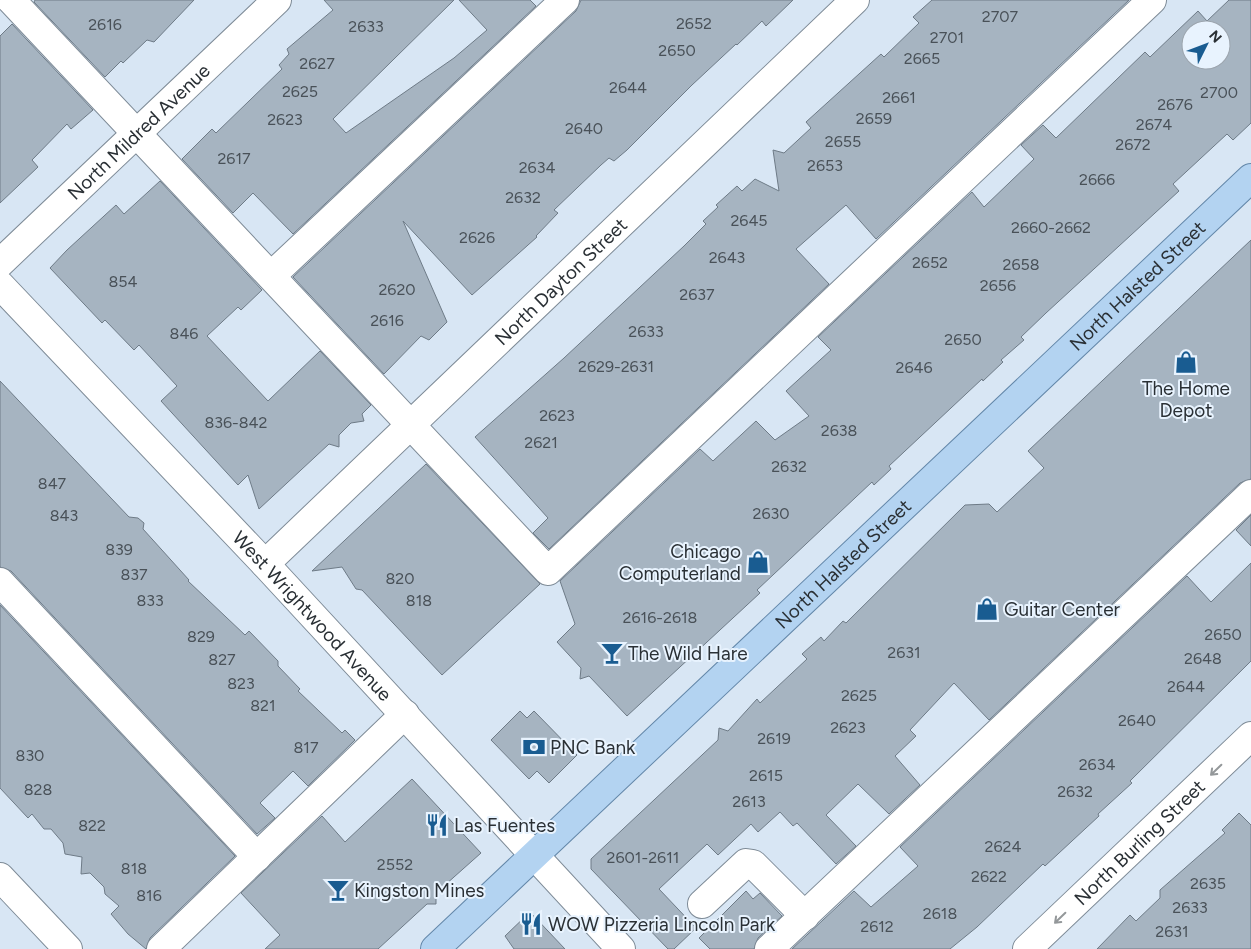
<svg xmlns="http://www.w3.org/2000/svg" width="1251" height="949" font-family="Figtree,sans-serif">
  <rect width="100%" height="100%" fill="#d8e6f4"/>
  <path fill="#a6b4c1" stroke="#6e7b87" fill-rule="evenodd" d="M35,0h159l-40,42 -7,-2 -24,23 -2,-2 -16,16 -71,-75z
    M324,0h130l-121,119 13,14 108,-75 33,-28 -28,-30h71l6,6 -243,228 -40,-41 -20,20 -51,-54 30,-30 4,4 66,-64 -3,-4 10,-11 -2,-5 46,-39z
    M581,0h212l-27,26 -4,-5 -25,24 -1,-1 -44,41 -65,65 -13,11 -5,-3 -8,7 -47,45 4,3 -22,23 1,1 -65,58 -69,-74 44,101 -18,18 -8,-4 -37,38 -91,-97 283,-266z
    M932,0h197l-253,239 -30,-34 -50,44 33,35 -280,265 -16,-16 15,-15 -73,-81 89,-79 120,-112 22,-22 -3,-3 15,-14 -2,-2 21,-19 5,5 13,-12 24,12 -6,-41 11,3 27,-25 -5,-6 75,-68 3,3 35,-34 -6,-6z
    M1229,0h22v123l-18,17 -6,-6 -54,50 6,7 -133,122 -25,24 3,3 -23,20 2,2 -20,19 -1,-2 -93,87 2,3 -17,16 -2,-3 -115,108 3,3 -133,123 -38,-40 -9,3 1,-11 -24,-26 18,-18 -15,-43 140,-132 13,12 43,-40 19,19 34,-24 -23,-25 45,-41 -13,-13 154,-145 12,15 50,-48 -13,-14 22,-20 13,13 89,-86 5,5 48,-46 9,10zM1191,30h30v30h-30z
    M12,24l81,86 -22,19 -4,-5 -35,36 6,7 -38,36v-167z
    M160,181l102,109 -21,20 -3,-3 -31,29 61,65 52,-50 51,54 -9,9 2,7 -13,2 -12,12v12l-10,-3 -70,65 -11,-34 -10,10 -77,-84 16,-15 -38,-41 -5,5 -29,-30 -3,3 -52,-55 17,-18 49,-45 8,9z
    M1251,240v239l-11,4 -251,237 -35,-37 -44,47 6,6 -21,20 25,29 -31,29 -31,-30 -32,31 30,31 -20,18 -39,-41 -4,3 -13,-14 -22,20 -7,-8 -33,31 -11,-11 -48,45 37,39 -22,21h-6l-77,-80v-10l127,-119 1,-12 9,3 29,-32 3,4 47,-44 -5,-5 19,-17 3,4 19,-20 3,2 119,-118 24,-1 8,8 47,-44 -16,-17z
    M0,381l129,136 9,1 6,5 -1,6 46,51 -1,1 57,54 4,-4 29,30v5l22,23 -2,2 44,42 3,-3 10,10 -47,46 -15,-15 -33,32 15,15 -18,16 -246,-263 -11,-4z
    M426,464l114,120 -98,91 -80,-85 -6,-1 -14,-22 -30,4z
    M1251,515v31l-15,-16z
    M1251,563v98l-121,120 2,2 -34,31 1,2 -54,50 -2,-2 -66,63 -27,22h-158l62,-58 17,16 47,-41 -18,-19 287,-271 24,26z
    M0,605l235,251 -85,82 -4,11 -18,-15 -17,-20 8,-8 -14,-12 -1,-7 -14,-14 -9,1 1,-17 -17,-3 -2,-11 -12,-14h-7l-12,-15 -4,4 -28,-30z
    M520,711l7,7 7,-7 43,44 -28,28 -12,-12 -8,8 -38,-39z
    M412,779l69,74 -45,40v11h-9l-49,45h-113l15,-14 -39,-42 81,-77 23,26z
    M1239,813l12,12v124h-154l33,-34 6,6 24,-23v-8l65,-57 -3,-3z
    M746,891l7,8 7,-6 22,23 -24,22 -4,11h-44l-11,-11z
    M530,912l35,37h-51l-9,-13z"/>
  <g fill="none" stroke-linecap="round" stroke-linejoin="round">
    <defs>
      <g id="minor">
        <path d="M11,0l537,571 604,-571"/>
        <path id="s1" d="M0,263l277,-263"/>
        <path d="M271,276l294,-276"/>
        <path id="s2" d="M0,285l265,279 356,385"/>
        <path id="s3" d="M265,564l590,-564"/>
        <path d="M0,582l257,275"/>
        <path d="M0,877l68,72"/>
        <path d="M702,904l44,-41 7,1 52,52"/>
        <path d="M161,949l244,-235"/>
        <path d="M769,949l482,-455"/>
        <path id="s4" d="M1027,949l224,-213"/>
      </g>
      <g id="major">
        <path id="s5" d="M435,949l816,-771"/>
      </g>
    </defs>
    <use href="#minor" stroke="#7e8b97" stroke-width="30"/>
    <use href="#major" stroke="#6387a9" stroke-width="30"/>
    <use href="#minor" stroke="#fff" stroke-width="28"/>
    <use href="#major" stroke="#b3d3f1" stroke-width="28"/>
  </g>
  <defs><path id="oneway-shaft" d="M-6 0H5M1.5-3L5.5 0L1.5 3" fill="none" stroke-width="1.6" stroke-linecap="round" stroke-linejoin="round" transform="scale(1.25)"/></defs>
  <g stroke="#94989a">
    <use href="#oneway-shaft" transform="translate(1216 770) rotate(136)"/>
    <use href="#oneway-shaft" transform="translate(1060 918) rotate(136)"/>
  </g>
  <defs>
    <symbol id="shop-bare" viewBox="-9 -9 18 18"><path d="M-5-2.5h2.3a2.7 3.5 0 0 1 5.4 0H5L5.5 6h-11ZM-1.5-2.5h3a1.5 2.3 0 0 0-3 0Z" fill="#195c91" stroke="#e8f3fe" stroke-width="2.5" paint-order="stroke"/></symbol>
    <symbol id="bar-bare" viewBox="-9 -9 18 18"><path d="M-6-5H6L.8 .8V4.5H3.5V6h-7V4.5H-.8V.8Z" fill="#195c91" stroke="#e8f3fe" stroke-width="2.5" paint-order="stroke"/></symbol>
    <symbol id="bank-bare" viewBox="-9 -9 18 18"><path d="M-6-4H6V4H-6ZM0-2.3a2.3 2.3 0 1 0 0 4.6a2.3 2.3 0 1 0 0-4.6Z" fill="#195c91" stroke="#e8f3fe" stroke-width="2.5" paint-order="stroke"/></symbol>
    <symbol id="restaurant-bare" viewBox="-9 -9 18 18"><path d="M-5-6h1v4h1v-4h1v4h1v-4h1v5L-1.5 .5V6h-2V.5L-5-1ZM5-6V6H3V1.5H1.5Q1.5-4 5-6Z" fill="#195c91" stroke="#e8f3fe" stroke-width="2.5" paint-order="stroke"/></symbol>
  </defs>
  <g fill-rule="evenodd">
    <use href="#shop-bare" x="1170" y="346" width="32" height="32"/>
    <use href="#shop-bare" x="742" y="546" width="32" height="32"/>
    <use href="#shop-bare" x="971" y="593" width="32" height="32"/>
    <use href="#bar-bare" x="596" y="637" width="32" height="32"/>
    <use href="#bank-bare" x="518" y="731" width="32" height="32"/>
    <use href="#restaurant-bare" x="421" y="809" width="32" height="32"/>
    <use href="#bar-bare" x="322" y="874" width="32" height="32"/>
    <use href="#restaurant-bare" x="515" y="908" width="32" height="32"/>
  </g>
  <g text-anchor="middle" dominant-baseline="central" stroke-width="4" stroke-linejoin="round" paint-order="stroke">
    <g font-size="16" fill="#495158">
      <text x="1000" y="16">2707</text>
      <text x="694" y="23">2652</text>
      <text x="105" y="24">2616</text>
      <text x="366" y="26">2633</text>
      <text x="947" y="37">2701</text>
      <text x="677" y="50">2650</text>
      <text x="922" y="58">2665</text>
      <text x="317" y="63">2627</text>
      <text x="628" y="87">2644</text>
      <text x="300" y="91">2625</text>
      <text x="1219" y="92">2700</text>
      <text x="899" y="97">2661</text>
      <text x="1175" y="104">2676</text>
      <text x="874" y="118">2659</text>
      <text x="285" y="119">2623</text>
      <text x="1154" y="124">2674</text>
      <text x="584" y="128">2640</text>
      <text x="843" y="141">2655</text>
      <text x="1133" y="144">2672</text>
      <text x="234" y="158">2617</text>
      <text x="825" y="165">2653</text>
      <text x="537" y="167">2634</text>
      <text x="1097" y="179">2666</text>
      <text x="523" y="197">2632</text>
      <text x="749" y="220">2645</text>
      <text x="1051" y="227">2660-2662</text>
      <text x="477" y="237">2626</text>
      <text x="727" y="257">2643</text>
      <text x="930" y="262">2652</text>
      <text x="1021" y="264">2658</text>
      <text x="123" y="281">854</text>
      <text x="998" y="285">2656</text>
      <text x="397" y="289">2620</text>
      <text x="697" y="294">2637</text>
      <text x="387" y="320">2616</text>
      <text x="646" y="331">2633</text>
      <text x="184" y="333">846</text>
      <text x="963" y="339">2650</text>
      <text x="616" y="366">2629-2631</text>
      <text x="914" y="367">2646</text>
      <text x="557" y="415">2623</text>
      <text x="236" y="422">836-842</text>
      <text x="839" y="430">2638</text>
      <text x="541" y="442">2621</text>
      <text x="789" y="466">2632</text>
      <text x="52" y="483">847</text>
      <text x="771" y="513">2630</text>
      <text x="64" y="515">843</text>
      <text x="119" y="549">839</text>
      <text x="134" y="574">837</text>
      <text x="400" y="578">820</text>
      <text x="150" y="600">833</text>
      <text x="419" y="600">818</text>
      <text x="660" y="617">2616-2618</text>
      <text x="1223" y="634">2650</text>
      <text x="201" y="636">829</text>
      <text x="904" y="652">2631</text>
      <text x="1203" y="658">2648</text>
      <text x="222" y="659">827</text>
      <text x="241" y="683">823</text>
      <text x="1186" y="686">2644</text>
      <text x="859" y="695">2625</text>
      <text x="263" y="705">821</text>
      <text x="1137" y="720">2640</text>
      <text x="848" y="727">2623</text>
      <text x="774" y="738">2619</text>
      <text x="306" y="747">817</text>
      <text x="30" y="755">830</text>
      <text x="1097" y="764">2634</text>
      <text x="766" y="775">2615</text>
      <text x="38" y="789">828</text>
      <text x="1075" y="791">2632</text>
      <text x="749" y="801">2613</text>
      <text x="92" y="825">822</text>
      <text x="1003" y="846">2624</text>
      <text x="643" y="857">2601-2611</text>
      <text x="395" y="864">2552</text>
      <text x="134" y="868">818</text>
      <text x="989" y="876">2622</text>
      <text x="1208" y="883">2635</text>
      <text x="149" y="895">816</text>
      <text x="1190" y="907">2633</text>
      <text x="940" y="913">2618</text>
      <text x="877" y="926">2612</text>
      <text x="1172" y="931">2631</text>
    </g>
    <g font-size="19" fill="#2a3035" stroke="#e8f3fe">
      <text stroke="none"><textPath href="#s1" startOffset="191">North Mildred Avenue</textPath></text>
      <text stroke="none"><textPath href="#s3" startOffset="409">North Dayton Street</textPath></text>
      <text stroke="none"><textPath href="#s5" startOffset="966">North Halsted Street</textPath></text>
      <text stroke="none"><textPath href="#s5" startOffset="561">North Halsted Street</textPath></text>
      <text stroke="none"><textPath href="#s2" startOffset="455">West Wrightwood Avenue</textPath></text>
      <text stroke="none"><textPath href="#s4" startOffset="155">North Burling Street</textPath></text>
    </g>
    <g font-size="19" fill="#2a3035" stroke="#e8f3fe" text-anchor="start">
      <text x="1186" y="388" text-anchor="middle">The Home<tspan x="1186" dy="22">Depot</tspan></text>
      <text x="741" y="551" text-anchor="end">Chicago<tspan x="741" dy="22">Computerland</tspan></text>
      <text x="1004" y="609">Guitar Center</text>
      <text x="628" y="653">The Wild Hare</text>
      <text x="550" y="747">PNC Bank</text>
      <text x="454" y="825">Las Fuentes</text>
      <text x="354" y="890">Kingston Mines</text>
      <text x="548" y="924">WOW Pizzeria Lincoln Park</text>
    </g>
  </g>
  <g transform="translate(1206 45) rotate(48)"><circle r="24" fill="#e8f3fe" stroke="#9ca5ae"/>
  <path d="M0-4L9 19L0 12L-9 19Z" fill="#195c91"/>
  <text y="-8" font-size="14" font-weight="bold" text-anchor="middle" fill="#2a3035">N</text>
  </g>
</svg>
